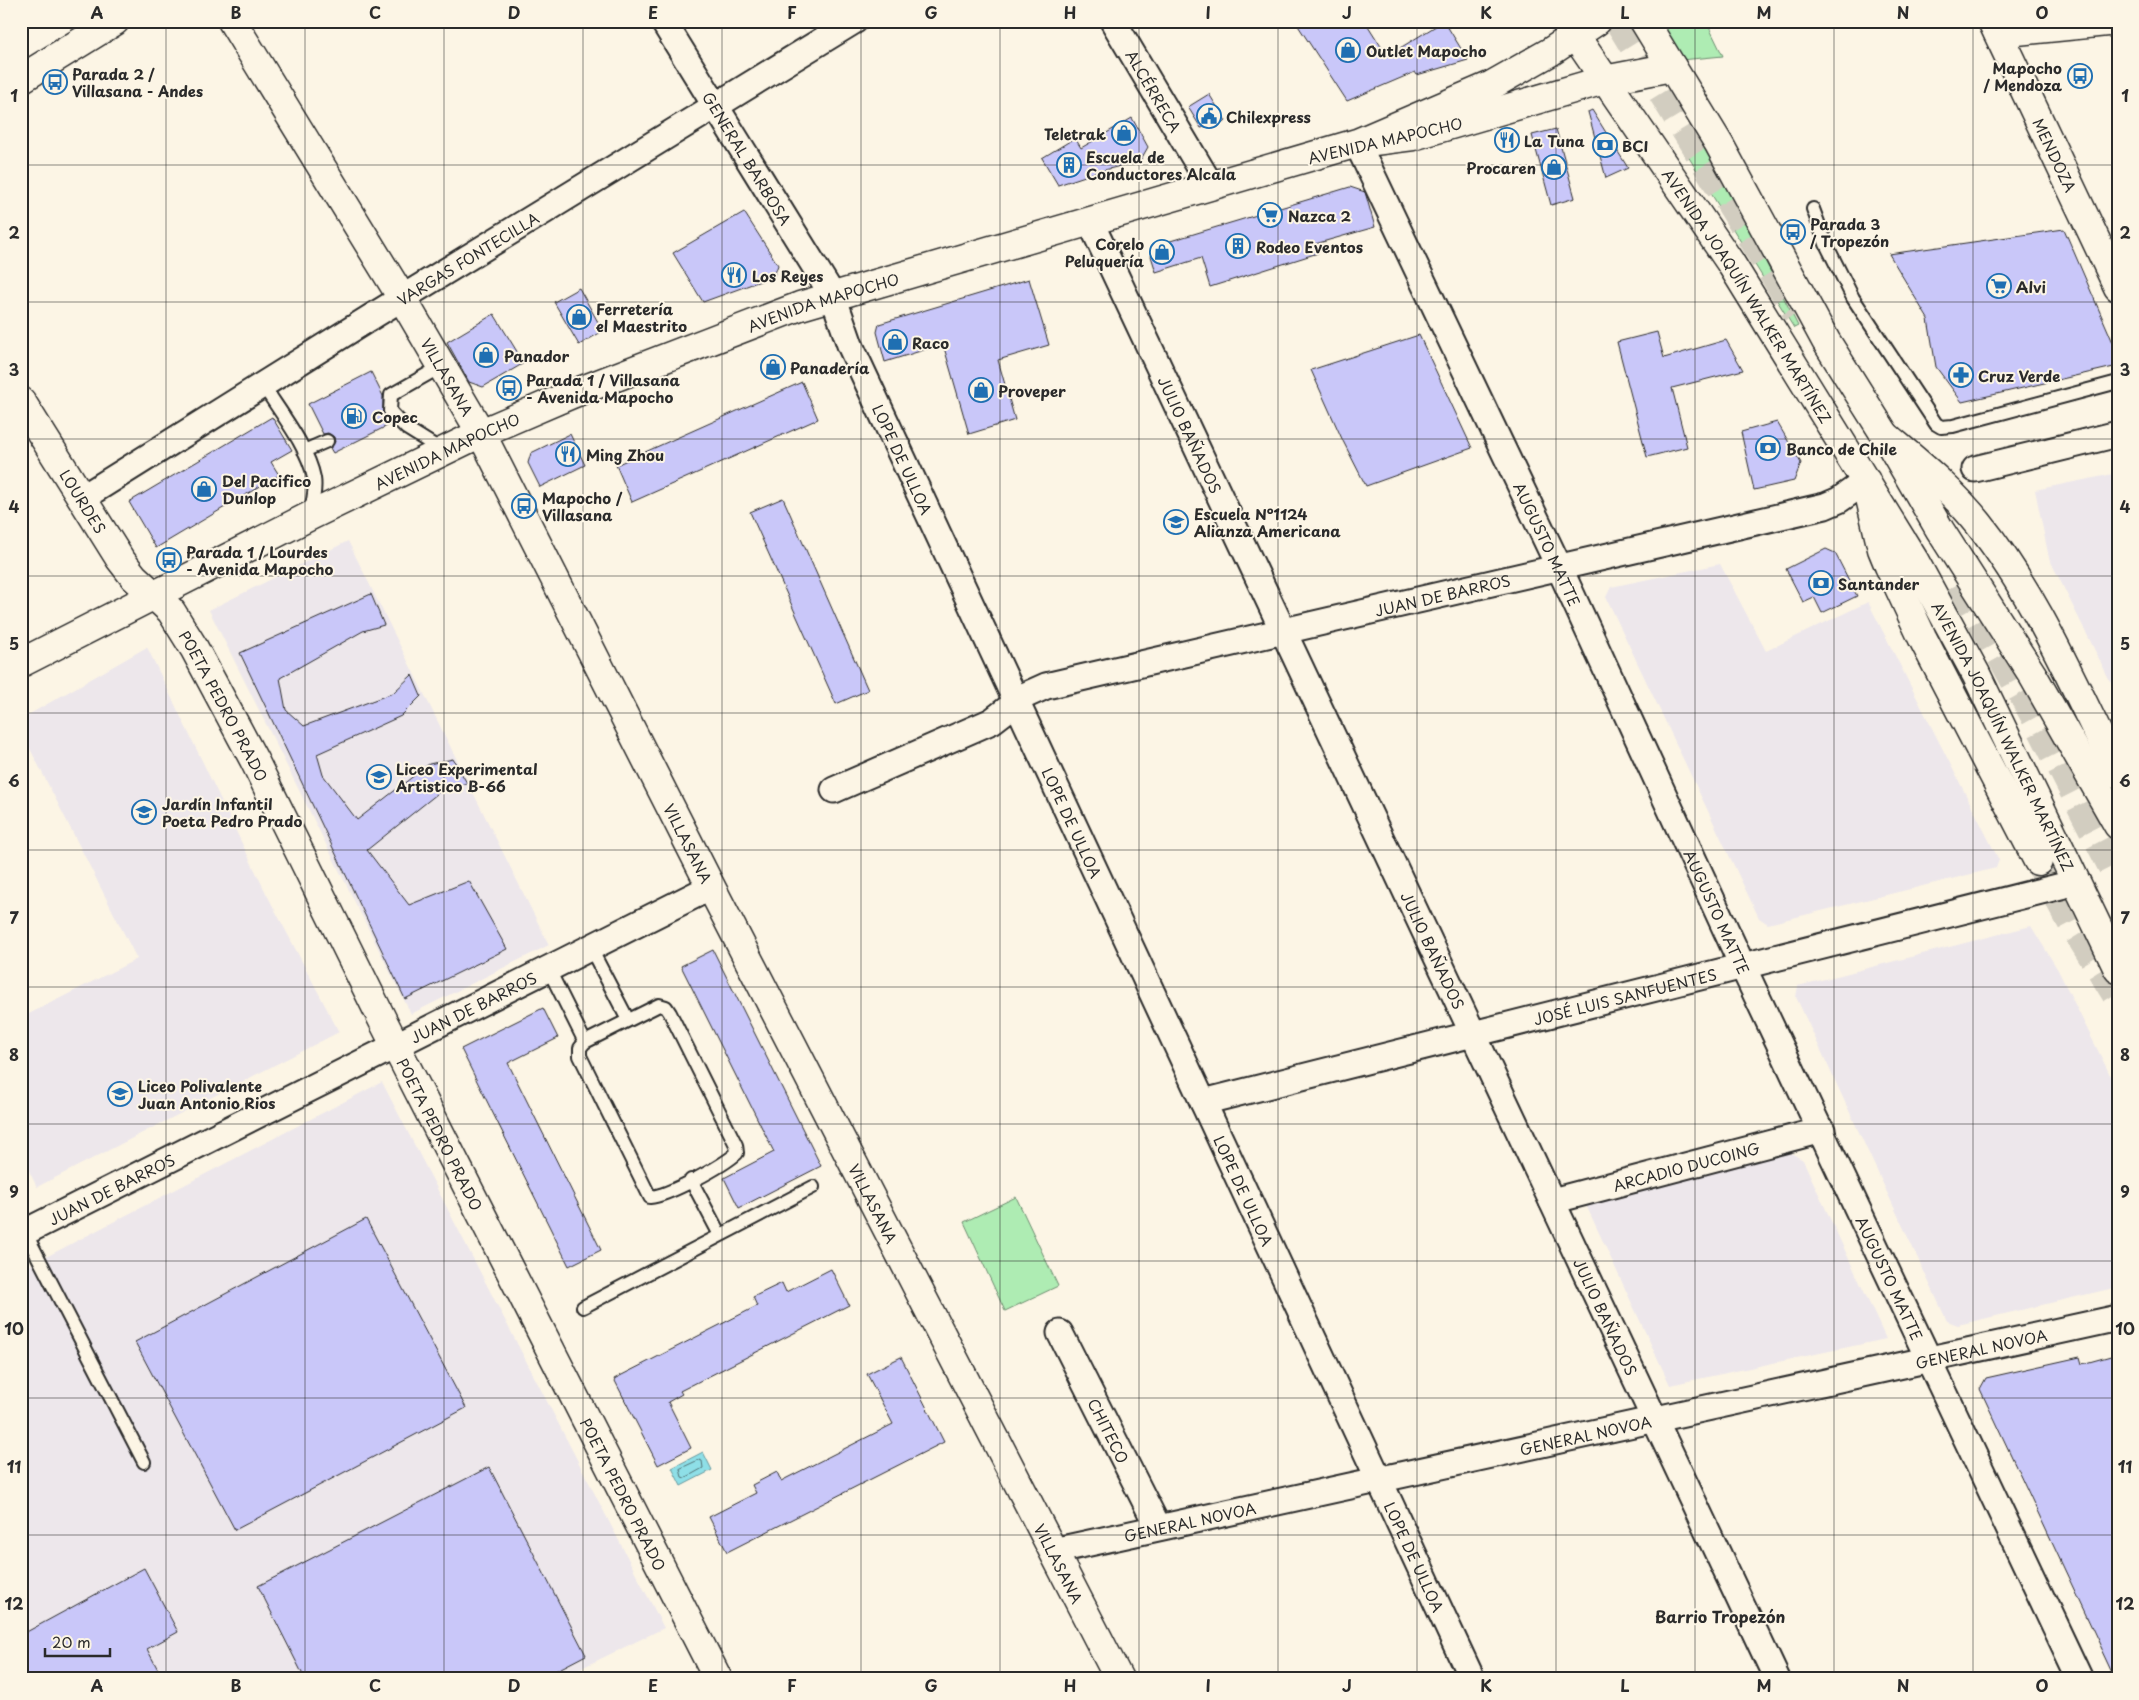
<svg xmlns="http://www.w3.org/2000/svg" width="2139" height="1700" font-family="'Playpen Sans',sans-serif">
  <rect width="100%" height="100%" fill="#fcf5e5"/>
  <filter id="ink" filterUnits="userSpaceOnUse"><feTurbulence type="fractalNoise" baseFrequency=".02" numOctaves="2"/><feDisplacementMap in="SourceGraphic" scale="10" xChannelSelector="R" yChannelSelector="G"/><feConvolveMatrix kernelMatrix="1 2 1 2 8 2 1 2 1" color-interpolation-filters="sRGB"/></filter>
  <g filter="url(#ink)">
    <path fill="#ede7eb" d="M2118,473v224l-69,-139 -14,-68z
      M348,541l201,404 -138,69 -202,-404z
      M1720,564l46,87 102,-49 131,258 -3,8 -228,56 -9,-6 -153,-321 5,-10z
      M147,647l119,246 73,139 -302,155 -16,-32v-137l116,-59 -116,-228v-12z
      M2031,926l27,44 60,121v196l-160,38 -11,-4 -151,-324 2,-11z
      M382,1082l282,546 -105,51h-538v-409z
      M1791,1153l12,7 83,179 -216,46 -84,-180z"/>
    <path fill="#aeecb3" stroke="#6c8c6f" d="M1658,21h48l17,35 -42,4z
      M1691,126l44,75 63,125 -4,2 -119,-193z
      M1016,1197l42,89 -53,25 -41,-89z"/>
    <path fill="#8edfe7" stroke="#66979c" d="M703,1452l9,18 -31,16 -9,-18z"/>
    <g fill="none" stroke-linecap="round" stroke-linejoin="round">
      <path stroke="#537376" stroke-width="1" d="M699,1460l3,1 1,7 -18,10 -3,-1 -2,-8z"/>
    </g>
    <path fill="#c9c7f9" stroke="#2b2b2b" d="M1295,21h70l22,35 57,-35 24,39 -51,15 -2,-3 -68,29z
      M1209,94l17,27 -25,7 -13,-21z
      M1592,110l36,58 -22,10 -18,-66z
      M1132,118l16,29 -8,14 -43,11 -39,13 -16,-27 33,-20 6,10z
      M1556,129l19,69 -24,7 -19,-70z
      M1350,187l15,5 10,35 -60,17 3,9 -108,34 -9,-29 -45,14 -5,-16 6,-11z
      M744,212l34,53 -4,11 -71,26 -30,-49z
      M2064,229l54,125v12l-156,36 -26,-35 -8,-48 -39,-65z
      M1029,279l20,66 -51,15 17,60 -46,14 -26,-90 -58,18 -8,-30 2,-8z
      M579,288l24,43 -24,14 -25,-43z
      M494,314l30,49 -41,24 -14,-5 -22,-40z
      M1657,332l7,26 62,-18 17,30 -71,18 15,59 -40,10 -30,-115z
      M1419,335l53,113 -106,38 -23,-45 -32,-71z
      M371,372l12,24v18l8,10 -58,29 -3,-5 5,-6 -1,-5 -6,-4 -5,1 -15,-30z
      M802,382l16,37 -186,83 -16,-37z
      M272,417l20,33 -21,12 8,13 -123,73 -27,-46z
      M1777,422l24,41 -7,18 -40,9 -13,-58z
      M570,434l15,31 -45,22 -12,-24 3,-10z
      M783,498l85,192 -32,14 -86,-192z
      M1826,549l9,4 22,43 -35,17 -8,-16 -11,5 -17,-33z
      M371,594l13,31 -21,6 -83,47 6,32 18,16 89,-33 19,-18 9,21 -20,20 -84,38 6,21 34,45 72,-56 24,-5 14,24 -25,7 -75,60 42,55 60,-24 38,68 -102,50 -165,-346z
      M713,950l108,216 -82,42 -15,-30 50,-26 -93,-186z
      M543,1008l15,30 -50,25 93,187 -32,16 -108,-217z
      M366,1219l100,189 -231,122 -100,-188z
      M831,1269l18,36 -169,86 2,3 -14,8 23,46 -33,17 -44,-86 143,-73 -4,-9 29,-14 4,9z
      M2118,1354v325h-2l-136,-290 6,-11 94,-21 2,7z
      M901,1357l43,85 -217,110 -18,-35 47,-24 -4,-8 25,-13 4,9 112,-57 -26,-50z
      M489,1467l97,188 -46,24h-235l-47,-93z
      M144,1568l34,64 -31,17 16,30h-142v-44z"/>
    <g fill="none" stroke-linecap="round" stroke-linejoin="round">
      <path stroke="#d2cdc0" stroke-width="28" stroke-dasharray="28 14" stroke-linecap="butt" d="M1618,21l179,292
        M1960,583l82,147 76,149
        M2038,861l34,63 46,74"/>
      <defs>
        <path id="service" d="M1813,209l13,35 27,54 83,126 5,3 12,-1 165,-44
          M442,366l-51,29 -1,16 16,17 37,23
          M263,385c17,27 45,62 51,93 2,12 -1,24 -4,35
          M304,451l23,-10
          M590,947l38,73
          M548,968l37,74
          M659,1005l7,2 4,6 66,132 1,8c-14,13 -69,43 -87,44l-70,-141v-8l5,-6z
          M691,1180l29,55
          M25,1232l119,230
          M583,1307l230,-120"/>
        <g id="minor">
          <path id="s1" d="M663,21l170,275 17,49 622,1334"/>
          <path id="s2" d="M1113,21l98,165"/>
          <path id="s3" d="M1357,143l202,424 184,400 337,712"/>
          <path id="s4" d="M1090,221l687,1458"/>
          <path d="M1975,469l143,-35"/>
          <path id="s5" d="M82,498l294,-184 478,-293"/>
          <path id="s6" d="M834,790l158,-69 34,-26 20,-9 779,-180 14,-6 27,-19"/>
          <path id="s7" d="M1203,1102l874,-220"/>
          <path id="s8" d="M1552,1201l270,-71"/>
          <path id="s9" d="M21,1234l690,-347"/>
          <path id="s10" d="M1060,1333l98,194"/>
          <path id="s11" d="M1053,1551l1065,-233"/>
        </g>
        <g id="tertiary">
          <path id="s12" d="M232,21l170,277 79,135 230,454 408,792"/>
          <path id="s13" d="M1992,21l126,266"/>
          <path d="M21,79l94,-58"/>
          <path id="s14" d="M21,401l99,158 14,18 37,34 23,37 60,112 130,263 334,656"/>
        </g>
        <g id="secondary">
          <path id="s15" d="M1565,21l165,241 184,298 62,114 142,295"/>
          <path d="M1644,21l75,123 107,197 59,94 55,95 92,144 86,151"/>
          <path d="M1998,33l119,-12"/>
          <path d="M1366,142l47,-6 191,-56 68,-13"/>
        </g>
        <g id="primary">
          <path id="s16" d="M21,663l289,-147 171,-83 91,-39 228,-88 557,-163 135,-58 58,-33 47,-31"/>
        </g>
        <path id="motorway" d="M1885,435c33,28 67,55 94,89 58,73 97,167 139,250
          M1866,481l16,68 7,17 33,71 116,224"/>
      </defs>
      <use href="#service" stroke="#2b2b2b" stroke-width="16"/>
      <use href="#minor" stroke="#2b2b2b" stroke-width="29"/>
      <use href="#tertiary" stroke="#2b2b2b" stroke-width="31"/>
      <use href="#secondary" stroke="#2b2b2b" stroke-width="31"/>
      <use href="#primary" stroke="#2b2b2b" stroke-width="31"/>
      <use href="#motorway" stroke="#2b2b2b" stroke-width="31"/>
      <use href="#service" stroke="#fcf5e5" stroke-width="12"/>
      <use href="#minor" stroke="#fcf5e5" stroke-width="25"/>
      <use href="#tertiary" stroke="#fcf5e5" stroke-width="28"/>
      <use href="#secondary" stroke="#fcf5e5" stroke-width="28"/>
      <use href="#primary" stroke="#fcf5e5" stroke-width="28"/>
      <use href="#motorway" stroke="#fcf5e5" stroke-width="28"/>
    </g>
  </g>
  <path fill="none" stroke="#2b2b2b" stroke-width="1" stroke-opacity="0.55" d="M166,21v1658M305,21v1658M444,21v1658M583,21v1658M722,21v1658M861,21v1658M1000,21v1658M1139,21v1658M1278,21v1658M1417,21v1658M1556,21v1658M1695,21v1658M1834,21v1658M1973,21v1658M21,165h2097M21,302h2097M21,439h2097M21,576h2097M21,713h2097M21,850h2097M21,987h2097M21,1124h2097M21,1261h2097M21,1398h2097M21,1535h2097"/>
  <defs>
    <symbol id="shop-ring" viewBox="-11 -11 22 22"><circle r="9.5" fill="#fcf5e5" stroke="#1f6fb2" stroke-width="1.5"/><path d="M-5-2.5h2.3a2.7 3.5 0 0 1 5.4 0H5L5.5 6h-11ZM-1.5-2.5h3a1.5 2.3 0 0 0-3 0Z" fill="#1f6fb2"/></symbol>
    <symbol id="bus-ring" viewBox="-11 -11 22 22"><circle r="9.5" fill="#fcf5e5" stroke="#1f6fb2" stroke-width="1.5"/><path d="M-5-6H5V4H4V6H2V4H-2V6H-4V4H-5ZM-3.5-4V0h7V-4ZM-3.5 1.2v1.5H-2V1.2ZM2 1.2v1.5H3.5V1.2Z" fill="#1f6fb2"/></symbol>
    <symbol id="civic-ring" viewBox="-11 -11 22 22"><circle r="9.5" fill="#fcf5e5" stroke="#1f6fb2" stroke-width="1.5"/><path d="M-.6-6.5H3V-4.5H.6V-3L4-1V1h2V6H-6V1h2V-1L-.6-3ZM-1.2 2.5V6h2.4V2.5Z" fill="#1f6fb2"/></symbol>
    <symbol id="restaurant-ring" viewBox="-11 -11 22 22"><circle r="9.5" fill="#fcf5e5" stroke="#1f6fb2" stroke-width="1.5"/><path d="M-5-6h1v4h1v-4h1v4h1v-4h1v5L-1.5 .5V6h-2V.5L-5-1ZM5-6V6H3V1.5H1.5Q1.5-4 5-6Z" fill="#1f6fb2"/></symbol>
    <symbol id="bank-ring" viewBox="-11 -11 22 22"><circle r="9.5" fill="#fcf5e5" stroke="#1f6fb2" stroke-width="1.5"/><path d="M-6-4H6V4H-6ZM0-2.3a2.3 2.3 0 1 0 0 4.6a2.3 2.3 0 1 0 0-4.6Z" fill="#1f6fb2"/></symbol>
    <symbol id="building-ring" viewBox="-11 -11 22 22"><circle r="9.5" fill="#fcf5e5" stroke="#1f6fb2" stroke-width="1.5"/><path d="M-4-6H4V6H1V3H-1V6H-4ZM-2.5-4.3h1.7v1.8h-1.7ZM.8-4.3h1.7v1.8H.8ZM-2.5-1h1.7V.8h-1.7ZM.8-1h1.7V.8H.8Z" fill="#1f6fb2"/></symbol>
    <symbol id="supermarket-ring" viewBox="-11 -11 22 22"><circle r="9.5" fill="#fcf5e5" stroke="#1f6fb2" stroke-width="1.5"/><path d="M-6-5.5h2.5l.6 2H6L4.5 2H-2.5L-4.4-4H-6ZM-1.5 3.2a1.3 1.3 0 1 0 .1 0ZM3 3.2a1.3 1.3 0 1 0 .1 0Z" fill="#1f6fb2"/></symbol>
    <symbol id="pharmacy-ring" viewBox="-11 -11 22 22"><circle r="9.5" fill="#fcf5e5" stroke="#1f6fb2" stroke-width="1.5"/><path d="M-2-6h4v4h4v4h-4v4h-4v-4h-4v-4h4Z" fill="#1f6fb2"/></symbol>
    <symbol id="fuel-ring" viewBox="-11 -11 22 22"><circle r="9.5" fill="#fcf5e5" stroke="#1f6fb2" stroke-width="1.5"/><path d="M-5.5-6h7V0h2V4h1.3V-2.5L3-4.5l.8-.8L6-3V5H2.5V1h-1V6h-7ZM-4.2-4.7v3.2H.2V-4.7Z" fill="#1f6fb2"/></symbol>
    <symbol id="school-ring" viewBox="-11 -11 22 22"><circle r="9.5" fill="#fcf5e5" stroke="#1f6fb2" stroke-width="1.5"/><path d="M0-5L7-2L0 1L-7-2ZM-4 1L0 2.5L4 1V4Q0 6-4 4Z" fill="#1f6fb2"/></symbol>
  </defs>
  <g fill-rule="evenodd">
    <use href="#shop-ring" x="1334" y="36" width="28" height="28"/>
    <use href="#bus-ring" x="2066" y="62" width="28" height="28"/>
    <use href="#bus-ring" x="41" y="68" width="28" height="28"/>
    <use href="#civic-ring" x="1195" y="102" width="28" height="28"/>
    <use href="#shop-ring" x="1110" y="119" width="28" height="28"/>
    <use href="#restaurant-ring" x="1493" y="126" width="28" height="28"/>
    <use href="#bank-ring" x="1591" y="131" width="28" height="28"/>
    <use href="#building-ring" x="1055" y="151" width="28" height="28"/>
    <use href="#shop-ring" x="1540" y="153" width="28" height="28"/>
    <use href="#supermarket-ring" x="1256" y="201" width="28" height="28"/>
    <use href="#bus-ring" x="1779" y="218" width="28" height="28"/>
    <use href="#building-ring" x="1224" y="232" width="28" height="28"/>
    <use href="#shop-ring" x="1148" y="238" width="28" height="28"/>
    <use href="#restaurant-ring" x="720" y="261" width="28" height="28"/>
    <use href="#supermarket-ring" x="1985" y="272" width="28" height="28"/>
    <use href="#shop-ring" x="565" y="303" width="28" height="28"/>
    <use href="#shop-ring" x="881" y="328" width="28" height="28"/>
    <use href="#shop-ring" x="472" y="341" width="28" height="28"/>
    <use href="#shop-ring" x="759" y="353" width="28" height="28"/>
    <use href="#pharmacy-ring" x="1947" y="361" width="28" height="28"/>
    <use href="#bus-ring" x="495" y="374" width="28" height="28"/>
    <use href="#shop-ring" x="967" y="376" width="28" height="28"/>
    <use href="#fuel-ring" x="340" y="402" width="28" height="28"/>
    <use href="#bank-ring" x="1754" y="434" width="28" height="28"/>
    <use href="#restaurant-ring" x="554" y="440" width="28" height="28"/>
    <use href="#shop-ring" x="190" y="475" width="28" height="28"/>
    <use href="#bus-ring" x="510" y="492" width="28" height="28"/>
    <use href="#school-ring" x="1162" y="508" width="28" height="28"/>
    <use href="#bus-ring" x="155" y="546" width="28" height="28"/>
    <use href="#bank-ring" x="1807" y="569" width="28" height="28"/>
    <use href="#school-ring" x="365" y="763" width="28" height="28"/>
    <use href="#school-ring" x="130" y="798" width="28" height="28"/>
    <use href="#school-ring" x="106" y="1080" width="28" height="28"/>
  </g>
  <g text-anchor="middle" dominant-baseline="central" stroke-width="4" stroke-linejoin="round" paint-order="stroke">
    <g font-size="15" font-weight="bold" fill="#2b2b2b" stroke="#fcf5e5" text-anchor="start">
      <text x="1366" y="50">Outlet Mapocho</text>
      <text x="2062" y="67" text-anchor="end">Mapocho<tspan x="2062" dy="17">/ Mendoza</tspan></text>
      <text x="72" y="73">Parada 2 /<tspan x="72" dy="17">Villasana - Andes</tspan></text>
      <text x="1226" y="116">Chilexpress</text>
      <text x="1106" y="133" text-anchor="end">Teletrak</text>
      <text x="1524" y="140">La Tuna</text>
      <text x="1622" y="145">BCI</text>
      <text x="1086" y="156">Escuela de<tspan x="1086" dy="17">Conductores Alcala</tspan></text>
      <text x="1536" y="167" text-anchor="end">Procaren</text>
      <text x="1288" y="215">Nazca 2</text>
      <text x="1810" y="223">Parada 3<tspan x="1810" dy="17">/ Tropezón</tspan></text>
      <text x="1144" y="243" text-anchor="end">Corelo<tspan x="1144" dy="17">Peluquería</tspan></text>
      <text x="1256" y="246">Rodeo Eventos</text>
      <text x="752" y="275">Los Reyes</text>
      <text x="2016" y="286">Alvi</text>
      <text x="596" y="308">Ferretería<tspan x="596" dy="17">el Maestrito</tspan></text>
      <text x="912" y="342">Raco</text>
      <text x="504" y="355">Panador</text>
      <text x="790" y="367">Panadería</text>
      <text x="1978" y="375">Cruz Verde</text>
      <text x="526" y="379">Parada 1 / Villasana<tspan x="526" dy="17">- Avenida Mapocho</tspan></text>
      <text x="998" y="390">Proveper</text>
      <text x="372" y="416">Copec</text>
      <text x="1786" y="448">Banco de Chile</text>
      <text x="586" y="454">Ming Zhou</text>
      <text x="222" y="480">Del Pacifico<tspan x="222" dy="17">Dunlop</tspan></text>
      <text x="542" y="497">Mapocho /<tspan x="542" dy="17">Villasana</tspan></text>
      <text x="1194" y="513">Escuela N°1124<tspan x="1194" dy="17">Alianza Americana</tspan></text>
      <text x="186" y="551">Parada 1 / Lourdes<tspan x="186" dy="17">- Avenida Mapocho</tspan></text>
      <text x="1838" y="583">Santander</text>
      <text x="396" y="768">Liceo Experimental<tspan x="396" dy="17">Artistico B-66</tspan></text>
      <text x="162" y="803">Jardín Infantil<tspan x="162" dy="17">Poeta Pedro Prado</tspan></text>
      <text x="138" y="1085">Liceo Polivalente<tspan x="138" dy="17">Juan Antonio Rios</tspan></text>
    </g>
    <g font-size="15" fill="#2b2b2b" stroke="#fcf5e5">
      <text stroke="none"><textPath href="#s2" startOffset="81">ALCÉRRECA</textPath></text>
      <text transform="translate(1385 140) rotate(-13)">AVENIDA MAPOCHO</text>
      <text stroke="none"><textPath href="#s13" startOffset="148">MENDOZA</textPath></text>
      <text stroke="none"><textPath href="#s1" startOffset="161">GENERAL BARBOSA</textPath></text>
      <text stroke="none"><textPath href="#s5" startOffset="454">VARGAS FONTECILLA</textPath></text>
      <text stroke="none"><textPath href="#s15" startOffset="330">AVENIDA JOAQUÍN WALKER MARTÍNEZ</textPath></text>
      <text stroke="none"><textPath href="#s16" startOffset="881">AVENIDA MAPOCHO</textPath></text>
      <text stroke="none"><textPath href="#s12" startOffset="416">VILLASANA</textPath></text>
      <text stroke="none"><textPath href="#s4" startOffset="236">JULIO BAÑADOS</textPath></text>
      <text stroke="none"><textPath href="#s16" startOffset="476">AVENIDA MAPOCHO</textPath></text>
      <text stroke="none"><textPath href="#s1" startOffset="501">LOPE DE ULLOA</textPath></text>
      <text stroke="none"><textPath href="#s14" startOffset="118">LOURDES</textPath></text>
      <text stroke="none"><textPath href="#s3" startOffset="444">AUGUSTO MATTE</textPath></text>
      <text stroke="none"><textPath href="#s6" startOffset="644">JUAN DE BARROS</textPath></text>
      <text stroke="none"><textPath href="#s14" startOffset="368">POETA PEDRO PRADO</textPath></text>
      <text stroke="none"><textPath href="#s15" startOffset="840">AVENIDA JOAQUÍN WALKER MARTÍNEZ</textPath></text>
      <text stroke="none"><textPath href="#s1" startOffset="902">LOPE DE ULLOA</textPath></text>
      <text stroke="none"><textPath href="#s12" startOffset="941">VILLASANA</textPath></text>
      <text stroke="none"><textPath href="#s3" startOffset="849">AUGUSTO MATTE</textPath></text>
      <text stroke="none"><textPath href="#s4" startOffset="806">JULIO BAÑADOS</textPath></text>
      <text stroke="none"><textPath href="#s7" startOffset="435">JOSÉ LUIS SANFUENTES</textPath></text>
      <text stroke="none"><textPath href="#s9" startOffset="506">JUAN DE BARROS</textPath></text>
      <text stroke="none"><textPath href="#s14" startOffset="848">POETA PEDRO PRADO</textPath></text>
      <text stroke="none"><textPath href="#s8" startOffset="139">ARCADIO DUCOING</textPath></text>
      <text stroke="none"><textPath href="#s9" startOffset="101">JUAN DE BARROS</textPath></text>
      <text stroke="none"><textPath href="#s1" startOffset="1308">LOPE DE ULLOA</textPath></text>
      <text stroke="none"><textPath href="#s12" startOffset="1346">VILLASANA</textPath></text>
      <text stroke="none"><textPath href="#s3" startOffset="1254">AUGUSTO MATTE</textPath></text>
      <text stroke="none"><textPath href="#s4" startOffset="1211">JULIO BAÑADOS</textPath></text>
      <text stroke="none"><textPath href="#s11" startOffset="950">GENERAL NOVOA</textPath></text>
      <text stroke="none"><textPath href="#s10" startOffset="109">CHITECO</textPath></text>
      <text stroke="none"><textPath href="#s11" startOffset="545">GENERAL NOVOA</textPath></text>
      <text stroke="none"><textPath href="#s14" startOffset="1252">POETA PEDRO PRADO</textPath></text>
      <text stroke="none"><textPath href="#s11" startOffset="140">GENERAL NOVOA</textPath></text>
      <text stroke="none"><textPath href="#s1" startOffset="1712">LOPE DE ULLOA</textPath></text>
      <text stroke="none"><textPath href="#s12" startOffset="1751">VILLASANA</textPath></text>
    </g>
    <g font-size="16" font-weight="bold" fill="#2b2b2b" stroke="#fcf5e5">
      <text x="1720" y="1616">Barrio Tropezón</text>
    </g>
  </g>
  <rect width="2139" height="1700" fill="none" stroke="#fcf5e5" stroke-width="55"/>
  <path d="M45 1648v8h65v-8" fill="none" stroke="#2b2b2b" stroke-width="2.5"/>
  <text x="52" y="1648" font-size="15" fill="#2b2b2b" stroke="#fcf5e5" stroke-width="4" paint-order="stroke">20 m</text>
  <rect x="28" y="28" width="2084" height="1644" fill="none" stroke="#2b2b2b" stroke-width="2"/>
  <g font-size="16" text-anchor="middle" font-weight="bold" fill="#2b2b2b">
    <text x="97" y="19">A</text>
    <text x="236" y="19">B</text>
    <text x="375" y="19">C</text>
    <text x="514" y="19">D</text>
    <text x="653" y="19">E</text>
    <text x="792" y="19">F</text>
    <text x="931" y="19">G</text>
    <text x="1070" y="19">H</text>
    <text x="1208" y="19">I</text>
    <text x="1347" y="19">J</text>
    <text x="1486" y="19">K</text>
    <text x="1625" y="19">L</text>
    <text x="1764" y="19">M</text>
    <text x="1903" y="19">N</text>
    <text x="2042" y="19">O</text>
    <text x="14" y="102">1</text>
    <text x="2125" y="102">1</text>
    <text x="14" y="239">2</text>
    <text x="2125" y="239">2</text>
    <text x="14" y="376">3</text>
    <text x="2125" y="376">3</text>
    <text x="14" y="513">4</text>
    <text x="2125" y="513">4</text>
    <text x="14" y="650">5</text>
    <text x="2125" y="650">5</text>
    <text x="14" y="787">6</text>
    <text x="2125" y="787">6</text>
    <text x="14" y="924">7</text>
    <text x="2125" y="924">7</text>
    <text x="14" y="1061">8</text>
    <text x="2125" y="1061">8</text>
    <text x="14" y="1198">9</text>
    <text x="2125" y="1198">9</text>
    <text x="14" y="1335">10</text>
    <text x="2125" y="1335">10</text>
    <text x="14" y="1473">11</text>
    <text x="2125" y="1473">11</text>
    <text x="14" y="1610">12</text>
    <text x="2125" y="1610">12</text>
    <text x="97" y="1692">A</text>
    <text x="236" y="1692">B</text>
    <text x="375" y="1692">C</text>
    <text x="514" y="1692">D</text>
    <text x="653" y="1692">E</text>
    <text x="792" y="1692">F</text>
    <text x="931" y="1692">G</text>
    <text x="1070" y="1692">H</text>
    <text x="1208" y="1692">I</text>
    <text x="1347" y="1692">J</text>
    <text x="1486" y="1692">K</text>
    <text x="1625" y="1692">L</text>
    <text x="1764" y="1692">M</text>
    <text x="1903" y="1692">N</text>
    <text x="2042" y="1692">O</text>
  </g>
</svg>
